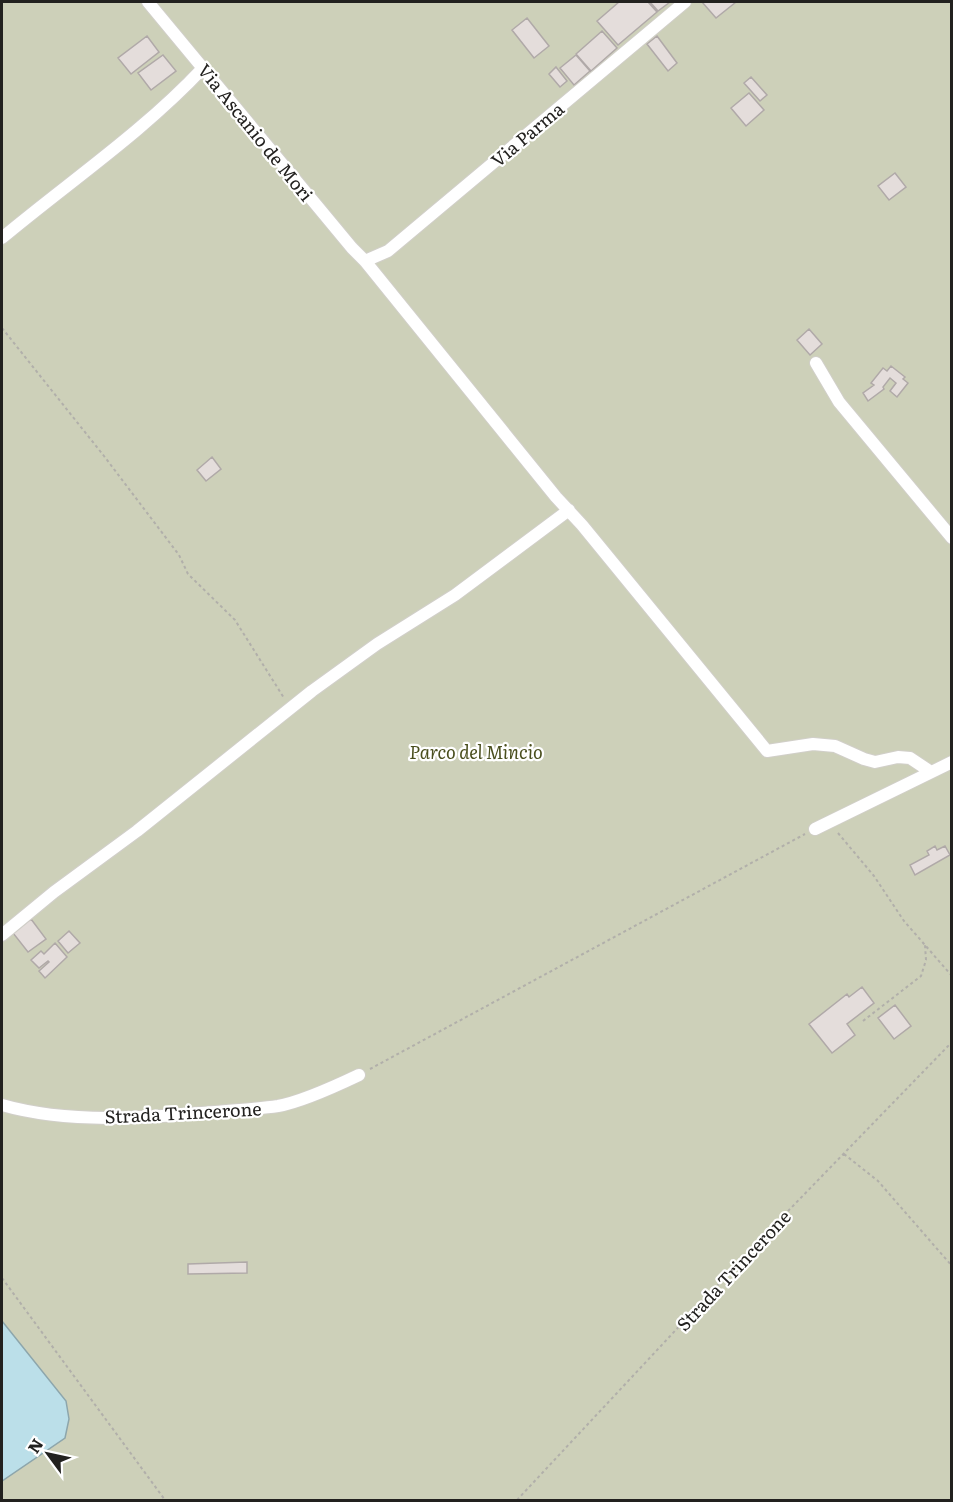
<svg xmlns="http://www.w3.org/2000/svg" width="953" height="1502" font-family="Literata,serif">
  <rect width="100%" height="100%" fill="#faf8f2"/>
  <path fill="#cdd0b9" d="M2,2h949v1498h-949z"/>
  <path fill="#bbdfe9" stroke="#8da6ac" stroke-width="1.5" d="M2,1321l64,80 3,18 -4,19 -63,43z"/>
  <path fill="#e4dddb" stroke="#b0a9a8" stroke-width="1.5" d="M619,2h29l9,10 -39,33 -21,-24z
    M650,2h20l-12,9z
    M702,2h34l-20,16z
    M527,18l22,28 -15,12 -22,-28z
    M602,31l15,17 -26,23 -15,-17z
    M147,36l12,16 -28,22 -13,-16z
    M657,36l20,27 -9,8 -21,-27z
    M163,55l13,16 -25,19 -13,-17z
    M576,55l14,16 -16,14 -14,-17z
    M556,67l11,14 -7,6 -11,-13z
    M751,77l16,18 -7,6 -16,-18z
    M749,93l15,17 -18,16 -15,-18z
    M895,173l11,14 -17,13 -11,-14z
    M809,329l13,15 -12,11 -13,-15z
    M891,366l14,11 -2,2 5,4 -11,14 -7,-6 6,-8 -6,-5 -7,9 1,2 -16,12 -5,-8 11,-8 -3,-2 12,-15 4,3z
    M212,457l9,12 -15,12 -9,-11z
    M935,846l2,4 8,-4 5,9 -35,20 -5,-10 19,-10 -2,-4z
    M31,919l15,20 -18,13 -15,-19z
    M69,931l11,12 -12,10 -10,-12z
    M55,943l12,14 -22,21 -6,-7 10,-9 -1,-1 -9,7 -8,-8 10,-9 3,3z
    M862,987l12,16 -27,21 8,11 -23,18 -23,-29 38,-30 2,3z
    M895,1005l16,21 -17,13 -16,-21z
    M247,1262v11l-59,1v-10z"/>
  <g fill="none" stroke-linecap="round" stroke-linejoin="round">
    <defs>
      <path id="street" d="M148,2l204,246 13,13 191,236 26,28 185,226 46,-7 22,2 29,13 11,3 23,-5 12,1 21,14
        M2,238c67,-56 141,-106 201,-170
        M365,261l23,-10 297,-249
        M816,363l23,39 113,136
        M815,829l137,-67
        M2,935l52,-43 83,-61 175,-140 65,-47 78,-49 114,-85
        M2,1105c66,19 145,13 213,7 21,-2 42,-3 63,-6 23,-4 60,-21 81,-31"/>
    </defs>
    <use href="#street" stroke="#d1cfc9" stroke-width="14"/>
    <path stroke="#b1afaa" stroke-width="2" stroke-dasharray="3 3" stroke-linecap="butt" d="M2,328l102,128 75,99 9,19 47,46 49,78
      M838,833l36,43 30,45 48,55
      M863,1021l58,-45 5,-16 -1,-15
      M370,1069l435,-235
      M844,1154l34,27 74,85
      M2,1278l163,222
      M517,1500l241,-258 194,-200"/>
    <use href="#street" stroke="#fff" stroke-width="12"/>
  </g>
  <g text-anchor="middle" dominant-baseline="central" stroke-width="4.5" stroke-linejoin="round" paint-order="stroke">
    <g font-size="18" fill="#22211f" stroke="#fff">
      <text transform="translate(256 132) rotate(51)">Via Ascanio de Mori</text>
      <text transform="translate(527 134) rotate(-40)">Via Parma</text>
      <text transform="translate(183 1112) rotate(-3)">Strada Trincerone</text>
      <text transform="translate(733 1270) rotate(-47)">Strada Trincerone</text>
    </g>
    <g font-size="18" font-style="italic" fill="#4a4f1e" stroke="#fff">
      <text x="476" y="751">Parco del Mincio</text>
    </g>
  </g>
  <rect width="953" height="1502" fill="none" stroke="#22211f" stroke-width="6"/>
  <g transform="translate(48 1454) rotate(303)" stroke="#ffffff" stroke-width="4.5" paint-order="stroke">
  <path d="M0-4.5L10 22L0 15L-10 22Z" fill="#22211f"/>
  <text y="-9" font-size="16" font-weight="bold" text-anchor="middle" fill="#22211f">N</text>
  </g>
</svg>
